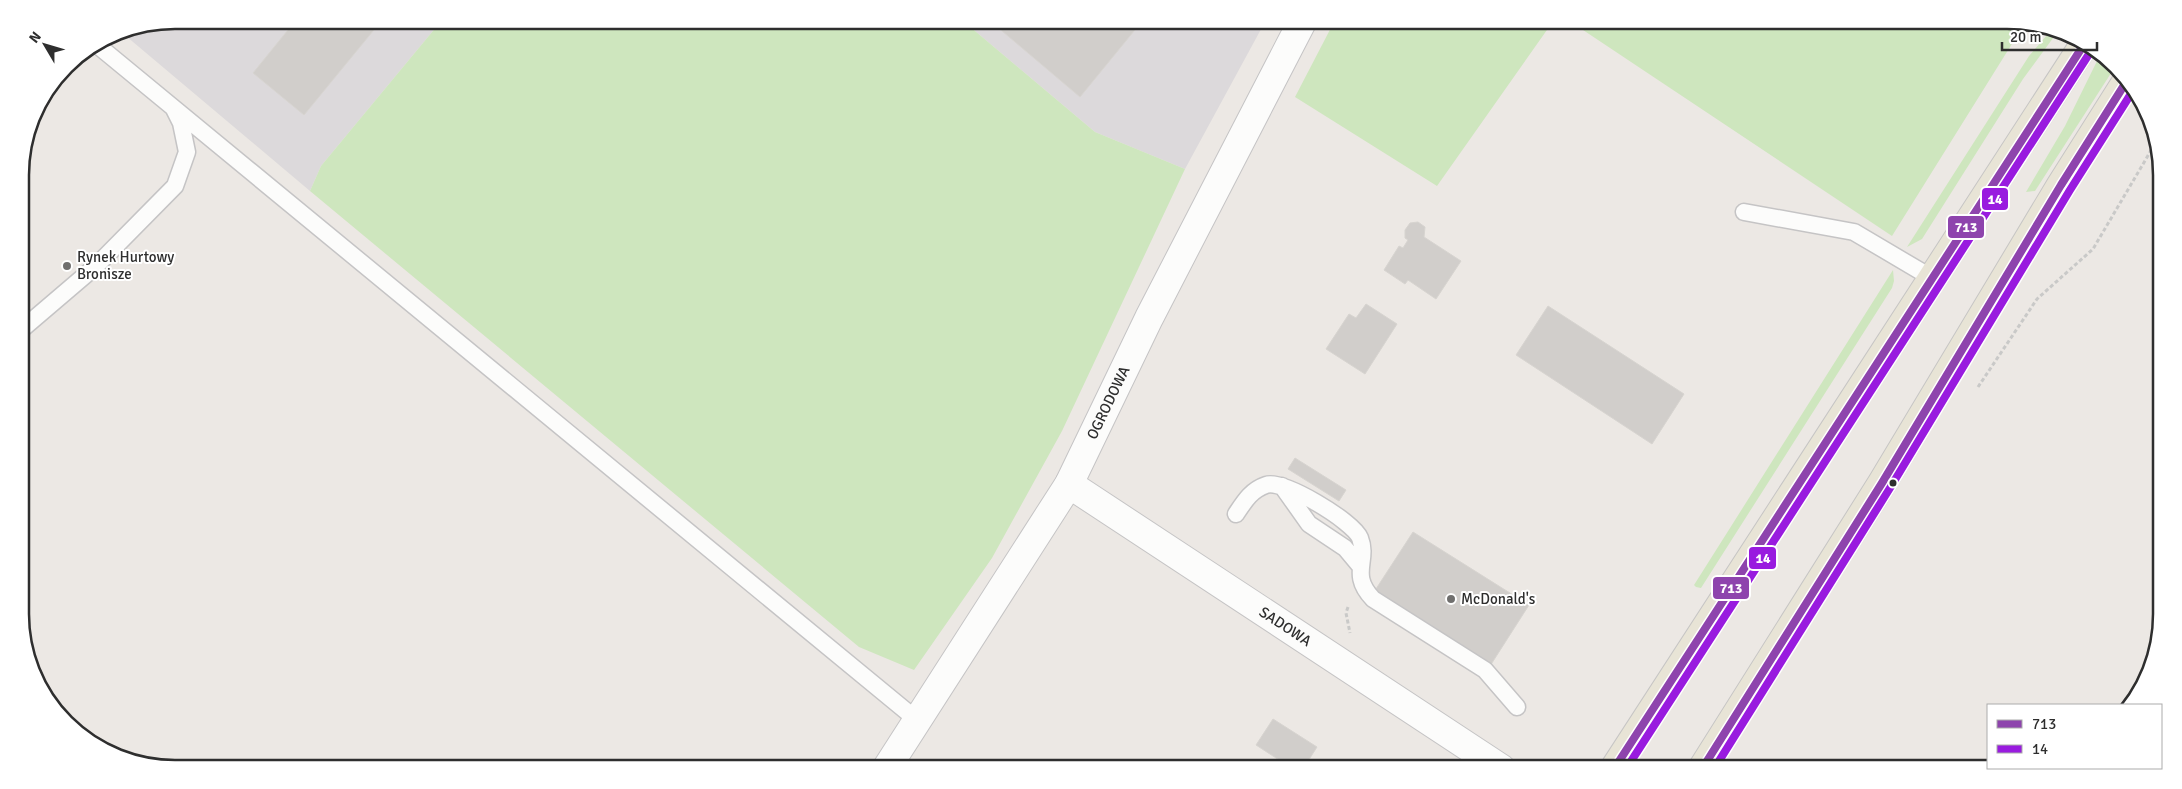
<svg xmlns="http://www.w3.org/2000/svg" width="2182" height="789" font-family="Signika,sans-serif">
  <rect width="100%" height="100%" fill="#ece8e4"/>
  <path fill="#dcd9db" d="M175,20h267l-121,146 -11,25 -190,-160z
    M962,20h304l-81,149 -90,-37z"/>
  <path fill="#cee6be" d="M442,20h520l133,112 90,37 -123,262 -70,127 -78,112 -55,-23 -549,-456 11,-25z
    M1335,20h219l-117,166 -142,-89z
    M1568,20h439l18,3 -133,213z
    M2053,28l5,1 -2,5 -33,45 -101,160 -15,8 122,-191z
    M2099,57l16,10 -80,124 -9,1 39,-66z
    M1893,270l1,11 -2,7 -191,300 -5,-1 -2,-2z"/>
  <path fill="#d1cecb" stroke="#d7d4d0" d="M296,20h86l-78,95 -51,-42z
    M989,20h154l-63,77z
    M1418,222l7,5 -1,10 37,24 -25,38 -28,-19 -3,4 -21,-14 15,-24 4,2 5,-8 -3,-2v-8l5,-7z
    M1366,304l31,20 -32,50 -39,-25 23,-35 7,4z
    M1548,306l136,88 -32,50 -136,-89z
    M1295,458l51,32 -7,11 -51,-32z
    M1413,532l116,73 -39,61 -116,-74z
    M1273,719l44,28 -14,22h-10l-37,-24z
    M1345,760l13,9h-19z"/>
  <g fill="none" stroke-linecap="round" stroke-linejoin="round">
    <defs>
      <path id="service" d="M96,44l821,676
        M1744,212l110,20 78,46
        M21,330l75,-64 79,-80 12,-34 -6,-29 -7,-14
        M1282,486l27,38 36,24 15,18
        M1236,514c8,-12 15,-24 30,-29 17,-6 87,36 94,53 9,23 -11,36 13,61l112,71 32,37"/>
      <g id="minor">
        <path id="s1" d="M1069,484l433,285"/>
        <path id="s2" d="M886,769l183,-285 80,-166 154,-298"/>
      </g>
      <path id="primary" d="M1614,769l469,-723
        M1702,769l180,-286 179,-298 67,-106"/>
    </defs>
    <use href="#service" stroke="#c5c4c5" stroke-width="19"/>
    <use href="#minor" stroke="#c5c4c5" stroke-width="30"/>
    <use href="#primary" stroke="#c6c5c4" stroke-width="30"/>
    <path stroke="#c9c9c8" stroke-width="3" stroke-dasharray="4 2.5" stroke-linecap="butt" d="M1978,387l59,-88 56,-50 63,-107v-4
      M1348,607l-2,6 4,20"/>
    <use href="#service" stroke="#fcfcfb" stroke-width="16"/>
    <use href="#minor" stroke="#fcfcfb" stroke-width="28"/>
    <use href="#primary" stroke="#e8e4d6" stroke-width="28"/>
    <defs>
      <path id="bus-1" d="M1614,769l469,-723
        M1702,769l180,-286 179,-298 67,-106"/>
      <path id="bus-2" d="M1626,769l465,-718
        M1714,769l176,-281 180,-298 64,-101"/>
    </defs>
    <use href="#bus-1" stroke="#fff" stroke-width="11"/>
    <use href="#bus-2" stroke="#fff" stroke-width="11"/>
    <use href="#bus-1" stroke="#8e44ad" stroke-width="8"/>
    <use href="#bus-2" stroke="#991bdf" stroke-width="8"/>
  </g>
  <g fill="#706f6e" stroke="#fff" stroke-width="2">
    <circle cx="67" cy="266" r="5"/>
    <circle cx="1451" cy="599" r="5"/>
  </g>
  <circle fill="#2e2e2e" stroke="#fff" stroke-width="2" cx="1893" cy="483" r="4.5"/>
  <g text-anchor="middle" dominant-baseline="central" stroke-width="4" stroke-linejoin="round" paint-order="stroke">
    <g font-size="15" fill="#2e2e2e" stroke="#fff" text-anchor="start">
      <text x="77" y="257">Rynek Hurtowy<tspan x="77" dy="17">Bronisze</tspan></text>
      <text x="1461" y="599">McDonald's</text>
    </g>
    <g font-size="15" fill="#2e2e2e" stroke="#fff">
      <text stroke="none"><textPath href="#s2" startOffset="429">OGRODOWA</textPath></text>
      <text stroke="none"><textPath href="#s1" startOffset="259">SADOWA</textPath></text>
    </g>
  </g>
  <path d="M0 0H2182V789H0ZM175 29H2007A146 146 0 0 1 2153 175V614A146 146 0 0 1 2007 760H175A146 146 0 0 1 29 614V175A146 146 0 0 1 175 29Z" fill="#fff" fill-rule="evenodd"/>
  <path fill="none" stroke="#2e2e2e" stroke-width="2.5" d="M175 29H2007A146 146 0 0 1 2153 175V614A146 146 0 0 1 2007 760H175A146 146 0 0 1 29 614V175A146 146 0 0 1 175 29Z"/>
  <g stroke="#fff" stroke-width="2">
    <rect x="1981" y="187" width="28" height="24" rx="5" fill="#991bdf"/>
    <rect x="1947" y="215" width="38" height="24" rx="5" fill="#8e44ad"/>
    <rect x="1748" y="546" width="29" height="24" rx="5" fill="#991bdf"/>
    <rect x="1712" y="576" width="38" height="24" rx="5" fill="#8e44ad"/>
  </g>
  <g font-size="14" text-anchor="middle" font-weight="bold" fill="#fff">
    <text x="1995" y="204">14</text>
    <text x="1966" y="232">713</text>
    <text x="1763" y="563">14</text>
    <text x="1731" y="593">713</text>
  </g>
  <rect x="1987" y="704" width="175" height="65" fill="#ffffff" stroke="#ababab"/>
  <rect x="1997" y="720" width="25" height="8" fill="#8e44ad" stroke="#ababab"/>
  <text x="2032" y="729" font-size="15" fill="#2e2e2e">713</text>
  <rect x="1997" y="745" width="25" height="8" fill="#991bdf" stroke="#ababab"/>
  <text x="2032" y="754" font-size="15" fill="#2e2e2e">14</text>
  <g transform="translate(45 45) rotate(308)" stroke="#ffffff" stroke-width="4" paint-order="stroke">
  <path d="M0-4L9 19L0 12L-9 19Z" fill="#2e2e2e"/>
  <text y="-8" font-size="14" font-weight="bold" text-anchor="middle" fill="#2e2e2e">N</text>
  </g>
  <path d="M2002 42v8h95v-8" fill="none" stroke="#2e2e2e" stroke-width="2.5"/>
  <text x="2010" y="42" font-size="15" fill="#2e2e2e" stroke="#ffffff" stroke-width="4" paint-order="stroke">20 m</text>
</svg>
